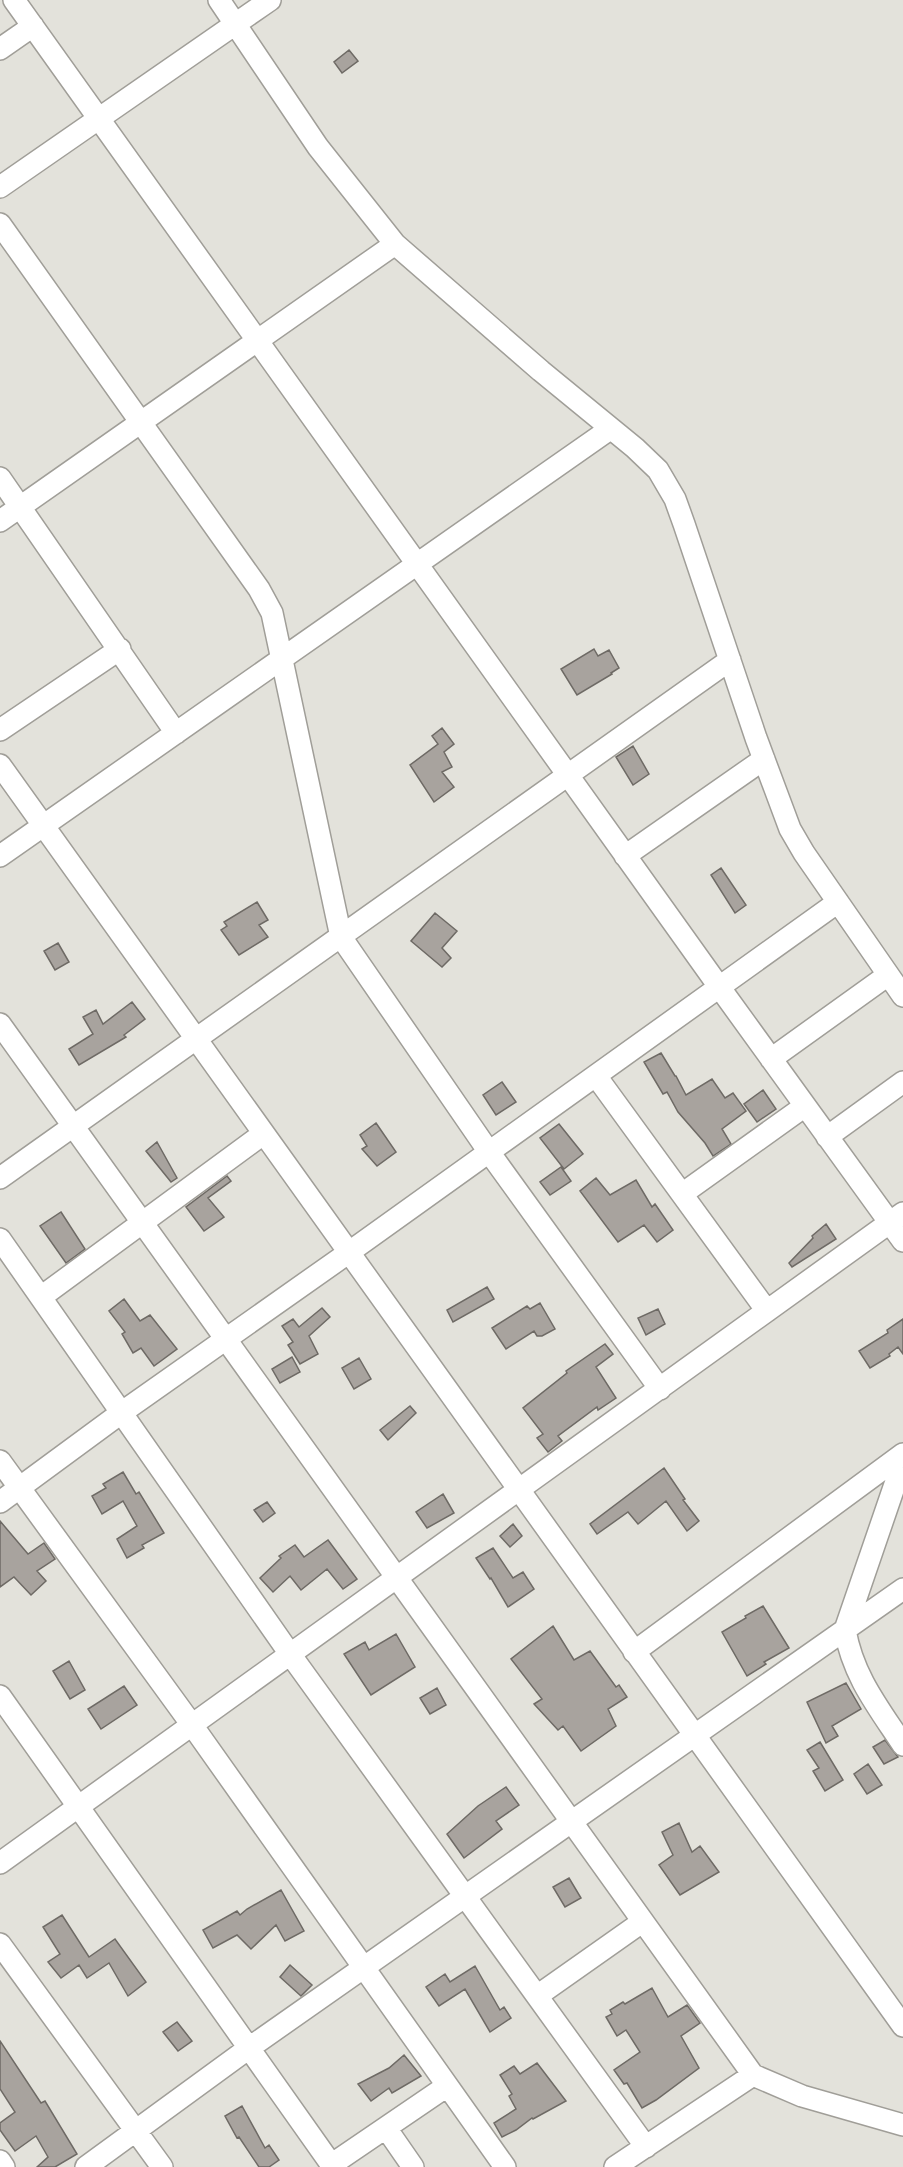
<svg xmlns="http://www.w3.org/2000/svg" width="903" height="2167" font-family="Poppins,sans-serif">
  <rect width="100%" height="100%" fill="#e3e2db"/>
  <path fill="#a8a39e" stroke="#6e6a65" stroke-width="1.5" d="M349,50l9,11 -16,12 -8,-11z
    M594,649l4,7 11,-6 10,18 -8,5 1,1 -35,21 -16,-26z
    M442,728l12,16 -10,8 8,15 -10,5 12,15 -20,15 -24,-37 28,-21 -6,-8z
    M633,746l16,28 -16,11 -17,-28z
    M721,868l25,37 -11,8 -24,-38z
    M257,902l11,18 -9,5 9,12 -29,18 -18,-25 6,-4 -3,-4z
    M435,913l22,18 -15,17 9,10 -9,9 -31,-26z
    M58,943l11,19 -14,8 -11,-19z
    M132,1002l13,17 -21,16 2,2 -47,28 -10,-16 24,-15 -10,-17 13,-7 7,14z
    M661,1053l14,23h1l10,19 26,-16 13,19 8,-5 13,18 -24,18 9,15 -18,12 -8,-13 -27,-31 -11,-20 -4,2 -19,-32z
    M502,1082l14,20 -20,13 -13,-20z
    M763,1090l13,19 -19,13 -13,-18z
    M376,1123l20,29 -19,14 -15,-17 5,-3 -7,-11z
    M559,1124l24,30 -19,15 -24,-31z
    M157,1142l20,36 -6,4 -25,-31z
    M561,1167l10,14 -21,14 -10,-13z
    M227,1176l4,5 -23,17 16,19 -20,14 -18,-24z
    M596,1178l14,17 26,-15 16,27 3,-3 18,26 -16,12 -13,-17 -26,17 -38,-51z
    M61,1212l24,37 -19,14 -26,-37z
    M826,1224l10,15 -44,28 -3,-4 24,-25 -1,-2z
    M487,1287l7,12 -41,23 -6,-12z
    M124,1299l16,22 10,-6 27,34 -23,17 -13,-18 -8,5 -11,-19 3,-2 -16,-21z
    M540,1303l15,26 -13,7h-5l-3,-5 -28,18 -14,-21 35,-22 3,3z
    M322,1308l8,9 -21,19 9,18 -18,10 -12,-19 5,-3 -11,-16 11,-7 6,8z
    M658,1309l7,15 -19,11 -8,-17z
    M903,1319v35l-5,-7 -9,7 1,2 -20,12 -11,-17 29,-18 -1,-3z
    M605,1344l8,10 -17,13 20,31 -18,12 -1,-3 -39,29 4,5 -14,11 -11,-14 6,-4 -20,-26 44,-35 -1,-2z
    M292,1357l8,15 -20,11 -8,-14z
    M359,1358l12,21 -17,10 -12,-21z
    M410,1406l6,7 -28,27 -8,-10z
    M664,1468l21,31 -2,1 16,21 -12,10 -21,-30 -28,23 -10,-12 -31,22 -7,-10z
    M123,1472l13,22 3,-2 25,41 -22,12 2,3 -17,10 -10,-19 20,-13 -14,-25 -21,13 -10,-18 14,-8 -3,-4z
    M443,1494l11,19 -27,15 -11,-16z
    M267,1502l8,11 -12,9 -9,-12z
    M0,1521l28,33 16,-11 11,16 -18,12 9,10 -15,14 -17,-18 -14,10z
    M513,1524l9,12 -12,11 -10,-11z
    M328,1540l29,39 -14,10 -16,-20 -26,21 -11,-14 -17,16 -13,-14 21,-20 -2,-2 16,-11 9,12z
    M493,1548l20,30 10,-6 11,17 -26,18 -17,-29 -1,1 -14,-21z
    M763,1606l26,42 -25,14 2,2 -19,12 -25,-44 24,-14 -1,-2z
    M553,1626l21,34 16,-9 26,36 3,-2 8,12 -19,12 8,17 -35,25 -18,-25 -5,4 -24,-26 8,-5 -31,-40z
    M396,1634l19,33 -44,28 -27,-41 21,-12 4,8z
    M69,1661l16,29 -15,9 -17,-28z
    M846,1683l15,26 -29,17 6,10 -12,7 -19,-41z
    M124,1686l13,19 -36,24 -13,-20z
    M437,1688l9,17 -16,9 -10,-16z
    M885,1740l13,17 -14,7 -11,-17z
    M820,1742l23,38 -18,11 -12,-20 6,-3 -12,-18z
    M868,1764l14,21 -15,9 -13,-20z
    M506,1787l13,18 -23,16 6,8 -38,29 -17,-24 31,-28z
    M679,1823l13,29 8,-6 19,26 -39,23 -21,-30 14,-10 -11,-23z
    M569,1878l12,20 -16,9 -12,-20z
    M281,1890l23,41 -19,10 -9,-16 -25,24 -14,-14 -24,13 -10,-18 34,-19 3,4 7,-6z
    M62,1915l27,42 26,-18 31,43 -18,14 -19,-33 -22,15 -8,-13 -18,13 -13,-16 12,-8 -17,-27z
    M290,1965l22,20 -11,11 -21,-19z
    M475,1966l25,44 4,-3 7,11 -21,14 -25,-43 -26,17 -13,-19 19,-13 5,8z
    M652,1988l16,29 19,-12 13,18 -19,13 18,32 -43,32 -14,8 -15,-25 -3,1 -10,-14 26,-18 -14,-22 -9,6 -11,-19 6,-3 -2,-4 13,-8 2,2z
    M177,2022l15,19 -14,10 -15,-19z
    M0,2041l41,62 4,-2 32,53 -22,13h-18l11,-10 -12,-21 -21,15 -15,-21v-7l15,-11 -15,-23z
    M404,2055l17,21 -29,17 -3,-5 -18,13 -13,-17 31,-16z
    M537,2063l29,38 -33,18 -1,-1 -16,12 -14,7 -8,-14 22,-14 -7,-13 3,-2 -12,-19 14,-9 6,8z
    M242,2106l23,42 4,-3 10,15 -10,7h-10l-20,-30 -2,1 -12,-22z"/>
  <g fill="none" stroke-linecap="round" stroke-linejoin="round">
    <defs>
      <path id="minor" d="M14,0l706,988 183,253
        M219,0l99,147 77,97 146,127 94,77 23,22 17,29 9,25 72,214 34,91 14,24 99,143
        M0,49l33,-23
        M0,187l270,-187
        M0,224l259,365 13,24 69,324 148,215 171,237
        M0,478l176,255
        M0,521l395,-277
        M0,730l120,-81
        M0,765l903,1261
        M0,856l610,-427
        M625,856l139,-97
        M0,1024l753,1051 49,21 101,29
        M771,1059l117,-84
        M596,1076l171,235
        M827,1137l76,-55
        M0,1178l730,-518
        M682,1194l123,-88
        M0,1239l290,415 356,493
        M41,1297l222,-163
        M0,1461l192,264 313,442
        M903,1461l-58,169c8,46 33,77 58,115
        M0,1502l121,-89 227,-160 490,-351
        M634,1652l269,-198
        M0,1696l333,471
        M0,1863l903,-650
        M0,1944l162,223
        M537,1996l105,-74
        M386,2128l27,39
        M0,2161l4,6
        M331,2165l116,-79
        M86,2167l163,-119 654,-459
        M615,2167l138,-92"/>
    </defs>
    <use href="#minor" stroke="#a09e98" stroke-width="24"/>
    <use href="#minor" stroke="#fff" stroke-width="21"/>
  </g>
</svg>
